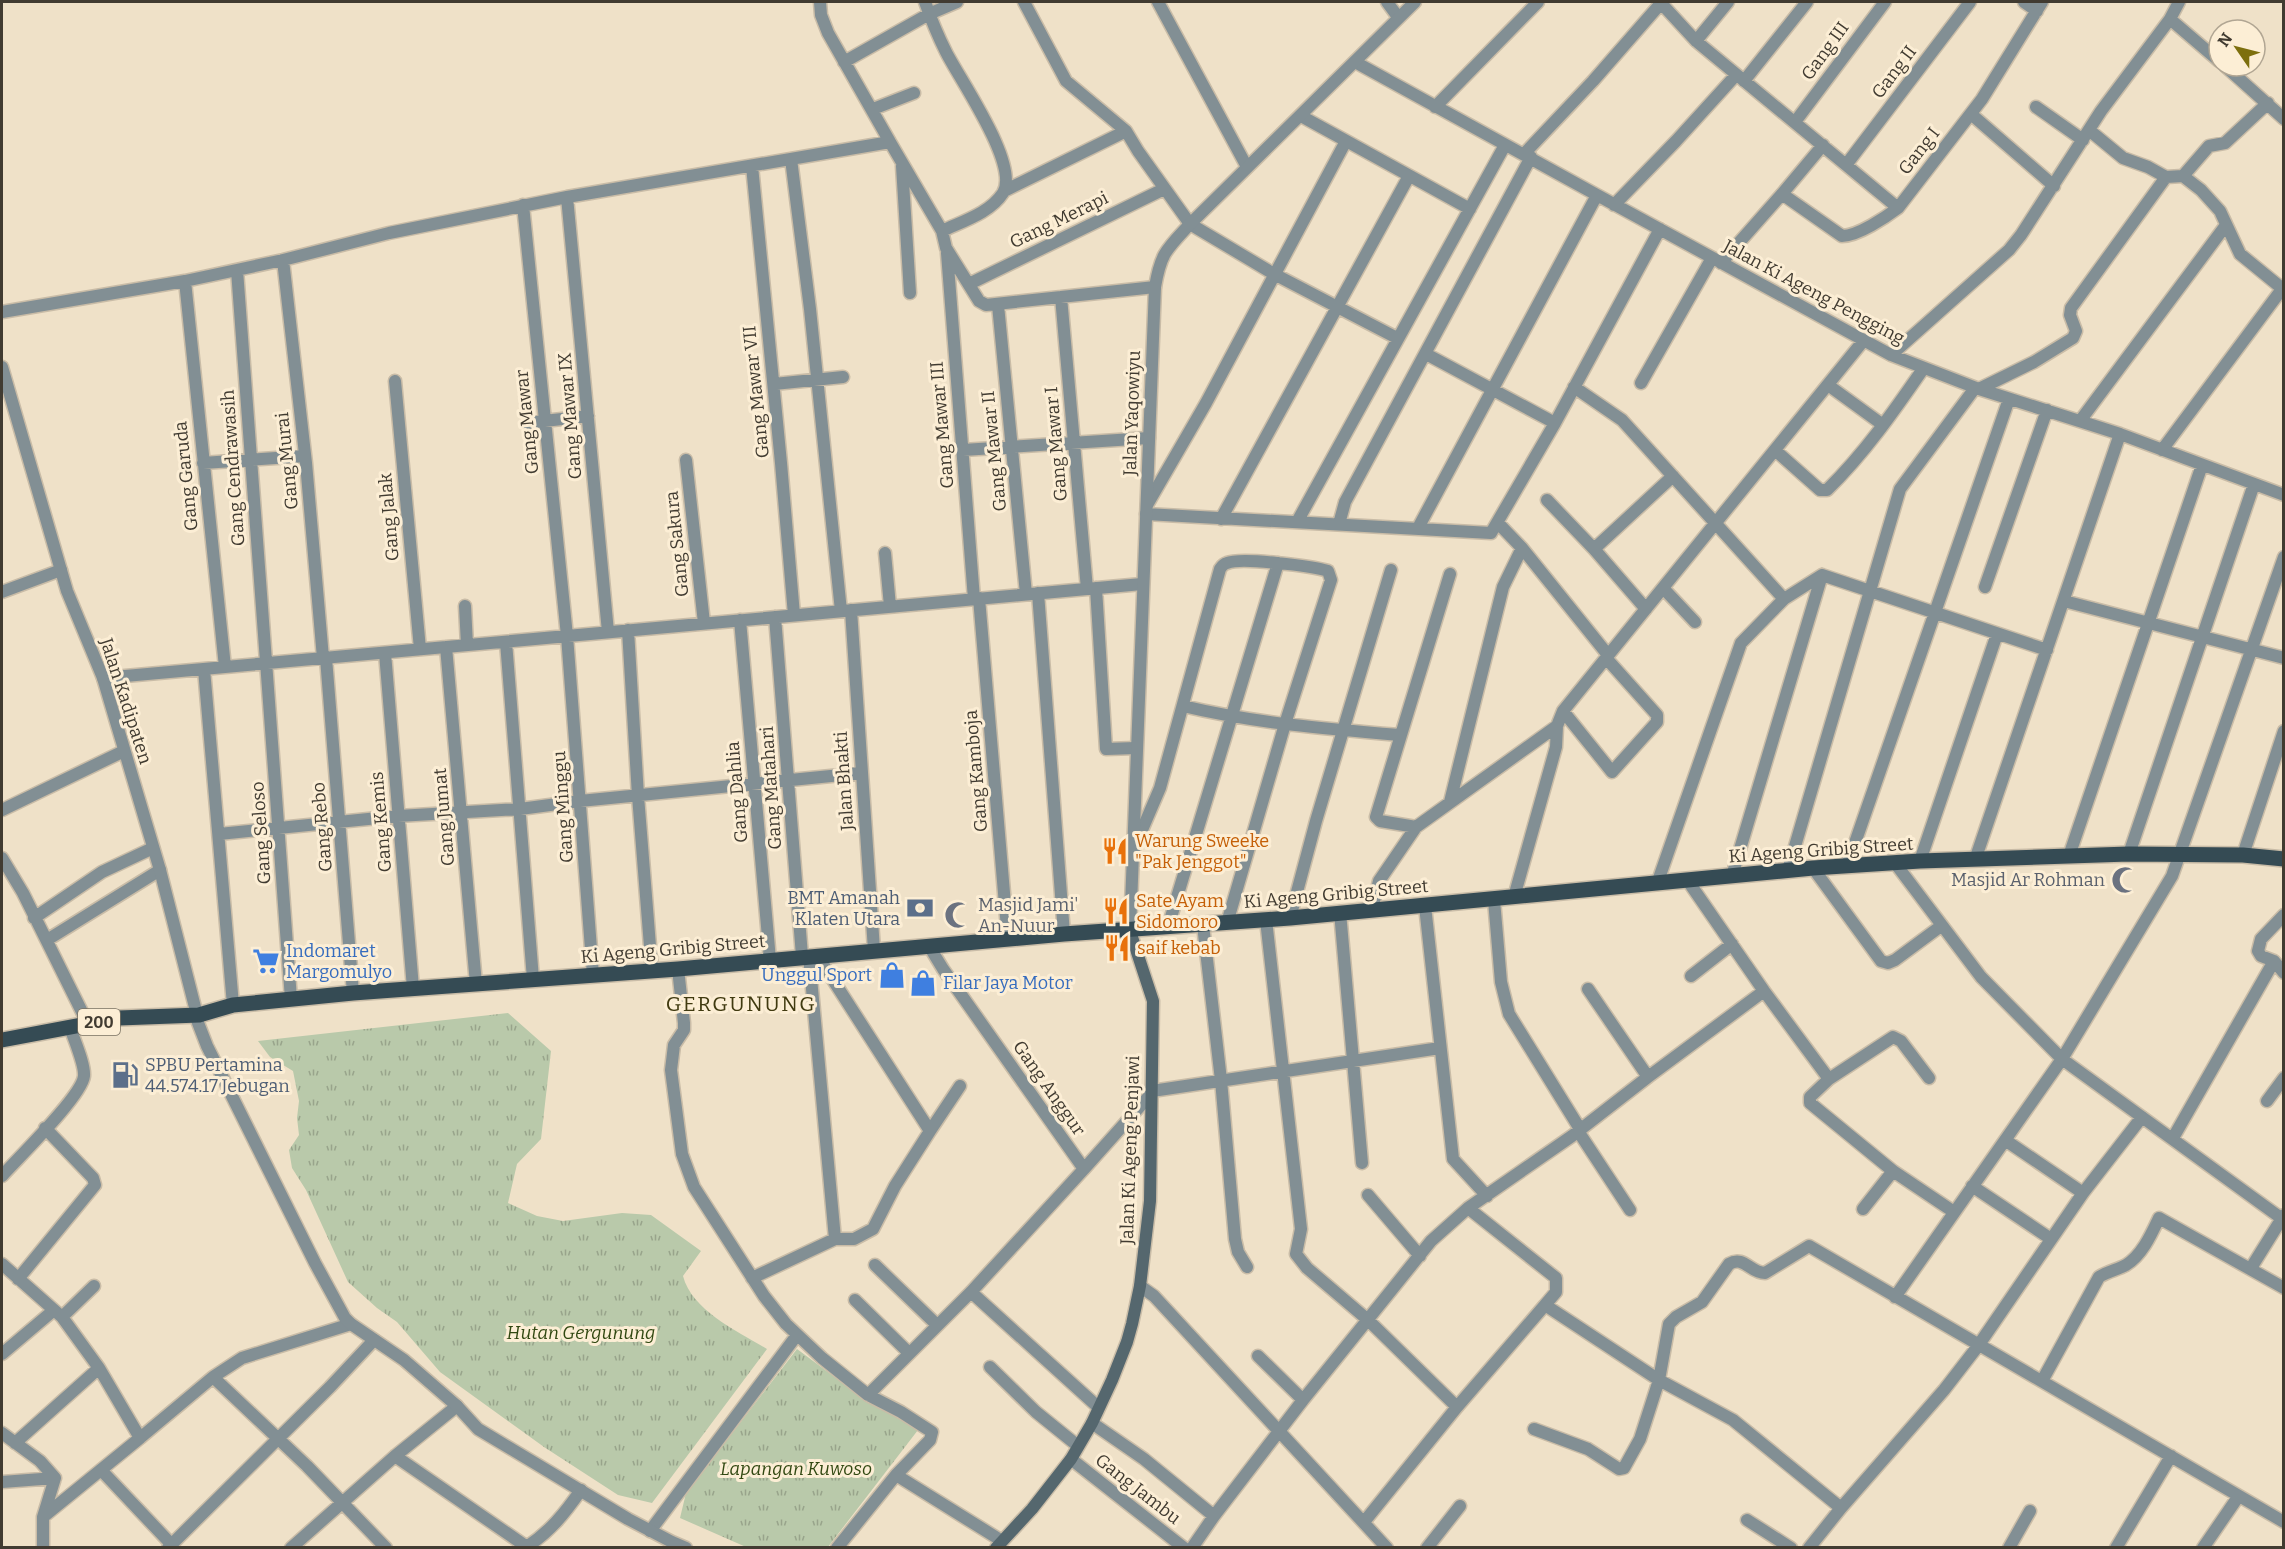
<svg xmlns="http://www.w3.org/2000/svg" width="2285" height="1549" font-family="Bitter,serif">
  <defs>
    <pattern id="grass-tufts" width="24" height="20" patternUnits="userSpaceOnUse" patternTransform="scale(1.5)"><rect width="24" height="20" fill="#b9c9aa"/><path d="M3 7l-1-3M5 7V3M7 7l1-3M15 17l-1-3M17 17v-4M19 17l1-3" fill="none" stroke="#98a48b"/></pattern>
  </defs>
  <rect width="100%" height="100%" fill="#efe1c8"/>
  <path fill="url(#grass-tufts)" d="M508,1013l43,38 -10,88 -24,25 -9,39 29,13 26,5 59,-8 29,2 50,36 -18,25c9,35 56,56 84,73l-115,154 -34,-8 -74,-48 -104,-75 -43,-50 -20,-14 -29,-26 -42,-92 -14,-22 -3,-18 10,-15 -2,-17 2,-17 -6,-30 -23,-14 -12,-16z
    M797,1349l63,47 58,34 -90,117h-82l-66,-29 6,-25z"/>
  <g fill="none" stroke-linecap="round" stroke-linejoin="round">
    <defs>
      <path id="minor" d="M925,2c6,17 13,34 21,50 14,28 74,113 57,141 -13,20 -40,28 -61,38
        M1024,2l42,79 60,50 12,20 52,73 84,50 123,64
        M1158,2l89,165
        M1387,2l11,15
        M1660,2l36,39 202,167
        M2024,2l13,9
        M2170,19l49,42
        M1696,41l32,-39
        M844,62l85,-48 28,-12
        M1355,62l242,133 294,160 88,34 141,45 164,61
        M2225,66l59,53
        M1744,81l63,-79
        M1435,107l103,-105
        M2036,107l47,33
        M873,109l41,-16
        M1971,114l83,72
        M1301,116l169,93
        M1795,122l90,-120
        M2089,130l34,28 25,9 18,10
        M890,142l52,89 4,17 33,53 7,4 169,-18
        M1524,154l69,-73 69,-79
        M791,159l19,150 31,302
        M1846,165l124,-163
        M752,166l29,297 13,152
        M902,166l8,127
        M2183,176l26,-30 16,-3 43,-40
        M1004,191l122,-60
        M1782,194l60,42c16,0 44,-19 56,-28l84,-109 60,-97
        M567,197l41,435
        M523,205l44,431 26,339
        M1614,205l62,-64 60,-66
        M947,253l27,346
        M283,260l23,203 17,195
        M1721,263l61,-69 41,-49
        M237,270l54,729
        M185,281l40,386
        M969,284l195,-95
        M1061,297l26,292
        M998,305l28,289
        M2,312l183,-31 98,-21 106,-27 178,-36 323,-55 -62,-109 -7,-18 -1,-13
        M1426,354l129,69
        M1891,355l118,-105 12,-15 80,-124 69,-92 9,-17
        M395,381l25,268
        M1641,383l71,-125
        M774,384l69,-7
        M1828,385l55,40
        M1574,387l48,33 162,179
        M1979,389l55,-27 39,-24 3,-7 -6,-16 1,-7 95,-131 17,-1 18,14 19,21 20,43 44,36
        M2080,421l146,-196
        M527,423l61,-7
        M963,450l186,-12
        M2162,450l120,-161
        M1776,451l44,39h7c37,-36 67,-79 96,-121
        M686,460l18,163
        M203,463l102,-7
        M1547,500l47,49 52,60
        M1147,505l59,-102 140,-262
        M1146,514l345,19 64,-110 105,-194
        M1221,519l188,-343
        M1297,522l208,-377
        M1498,523l24,25 86,107
        M1339,524l6,-22 186,-345
        M1418,528l179,-333
        M1594,549l79,-73
        M885,553l5,53
        M1822,575l225,75
        M1985,587l62,-177
        M1096,588l10,161 30,-1
        M1663,588l32,34
        M2,592l59,-22
        M1038,593l26,341
        M979,598l29,342
        M2064,601l220,57
        M465,606l2,39
        M851,610l23,340
        M775,617l27,339
        M740,620l30,340
        M628,630l10,166 14,175
        M506,642l27,337
        M446,647l30,337
        M385,653l28,335
        M326,658l27,335
        M204,669l29,336
        M103,678l1039,-94
        M1183,706c71,17 144,23 217,29
        M1563,711l49,61 45,-50v-7l-51,-57
        M1450,802l53,-215 19,-39
        M2,810l122,-59
        M1416,827l-36,-6 -4,-4 74,-243
        M219,834l179,-18 122,-7 60,-8 281,-28
        M1133,851l27,-63 60,-219c2,-3 3,-5 7,-6 14,-6 85,3 101,8l3,9 -46,144 -58,199
        M2129,854l125,-370
        M2243,855l41,-124
        M2069,856l133,-391
        M2,858l21,35 65,131
        M1975,860l145,-426
        M1920,861l77,-227
        M1895,863l86,114 81,82 219,159
        M1847,866l162,-467
        M1813,868l68,93 7,2 7,-3 46,-34
        M1788,870l112,-381 75,-101
        M1732,876l90,-301
        M1688,881l76,110 65,88 64,-42 8,4 28,37
        M1657,884l84,-241 43,-44 38,-24
        M1514,897l42,-150 1,-21
        M1494,900l7,82 8,32 71,115
        M1425,906l28,253 34,37
        M1372,909l7,-28 37,-54 141,-101 6,-15 301,-371
        M1340,912l22,251
        M2284,915l-23,24 -3,12 3,5 13,5 10,12
        M34,918l68,-46 51,-24
        M1290,918l26,-97 75,-251
        M1266,920l35,309 -5,25 11,14 61,52 89,87
        M1203,925l18,155 14,159 3,13 9,15
        M1168,927l110,-364
        M47,940l113,-70
        M929,946l14,23 141,200 67,-75
        M809,956l26,283
        M678,969l6,54v7l-10,15 -3,25 11,84 12,33 70,109 22,28 36,34 46,37 33,17 31,20 -2,8 -34,35 -59,73
        M1691,976l41,-32
        M1588,989l60,88
        M1829,1079l-19,18v6l83,68
        M1152,1091l288,-43
        M2267,1101l17,-23
        M930,1131l30,-45
        M1578,1131l52,79
        M2173,1138l101,-177
        M2005,1140l78,53
        M2,1176c16,-18 80,-80 82,-100 1,-12 -10,-36 -14,-49
        M1972,1186l79,53
        M1368,1195l52,61
        M1468,1208l88,70v14l-11,13 114,75 74,40 108,88 103,-118 34,-44 105,-153 59,-76
        M1863,1209l30,-38 61,41
        M2,1264l60,53 37,51 -84,75
        M875,1265l62,60
        M2251,1268l33,-53
        M752,1278l83,-39h19l19,-10 22,-43 35,-55 -113,-176
        M18,1279l77,-94 -2,-7 -48,-50
        M1140,1286l14,10 233,252
        M971,1292l127,115
        M1895,1297l167,-238 110,-183 112,-319
        M855,1300l54,53
        M62,1317l32,-31
        M2,1354l52,-44
        M1258,1356l45,44
        M990,1367l46,45 42,34
        M213,1377l29,-19 109,-34
        M2042,1381l57,-104c9,-6 18,-7 27,-12 16,-10 25,-30 33,-47l125,70
        M868,1395l103,-103 113,-123
        M1092,1423l52,36 70,57
        M1534,1429l54,20 31,20 5,-1 16,-29 19,-59 10,-56 7,-7 26,-15 27,-38c15,-9 21,9 36,9l44,-27 475,276
        M2,1433l38,28 15,17 -12,39v31
        M140,1438l73,-61 94,89 79,82
        M395,1456l132,91
        M1071,1459l113,89
        M102,1471l69,73
        M896,1475l106,66
        M2,1482l53,-4
        M43,1517l97,-79 -41,-70
        M1747,1520l44,28
        M1364,1522l93,-115 88,-102
        M650,1531l147,-196
        M168,1548l162,-161 44,-47
        M291,1548l104,-92 62,-50
        M525,1548c25,-16 40,-35 56,-58
        M1192,1548l22,-32 89,-116 128,-159 37,-33 104,-72 76,-59 116,-86
        M1427,1548l33,-42
        M1809,1548l32,-40
        M2009,1548l21,-37
        M2116,1548l55,-92
        M2203,1548l35,-51"/>
      <path id="tertiary" d="M2,367l65,224 36,87 57,192 37,145
        M1130,931l25,-644c6,-35 12,-38 35,-63l225,-222
        M195,1015l12,31 108,217 30,55 6,6 53,36 53,46 21,23 150,90 44,23 14,6"/>
      <path id="secondary" d="M996,1548l36,-39 39,-50 21,-36 20,-43 15,-38 5,-18 8,-38 10,-85 3,-200 -23,-70"/>
      <path id="primary" d="M2,1040l117,-22 80,-3 34,-10 120,-12 325,-24 386,-35 226,-16 523,-50 107,-7 209,-7 114,1 41,4"/>
    </defs>
    <use href="#minor" stroke="#c9bca7" stroke-width="15"/>
    <use href="#tertiary" stroke="#c9bca7" stroke-width="15"/>
    <use href="#secondary" stroke="#c9bca7" stroke-width="15"/>
    <use href="#primary" stroke="#c9bca7" stroke-width="18"/>
    <use href="#minor" stroke="#828f94" stroke-width="12"/>
    <use href="#tertiary" stroke="#828f94" stroke-width="12"/>
    <use href="#secondary" stroke="#55676e" stroke-width="12"/>
    <use href="#primary" stroke="#354b54" stroke-width="15"/>
  </g>
  <defs>
    <symbol id="restaurant-bare" viewBox="-9 -9 18 18"><path d="M-5-6h1v4h1v-4h1v4h1v-4h1v5L-1.5 .5V6h-2V.5L-5-1ZM5-6V6H3V1.5H1.5Q1.5-4 5-6Z" fill="#e8710a" stroke="#fceed5" stroke-width="2.5" paint-order="stroke"/></symbol>
    <symbol id="mosque-bare" viewBox="-9 -9 18 18"><path d="M3.5-4.9A6 6 0 1 0 3.5 4.9A5 5 0 1 1 3.5-4.9Z" fill="#6b7280" stroke="#fceed5" stroke-width="2.5" paint-order="stroke"/></symbol>
    <symbol id="bank-bare" viewBox="-9 -9 18 18"><path d="M-6-4H6V4H-6ZM0-2.3a2.3 2.3 0 1 0 0 4.6a2.3 2.3 0 1 0 0-4.6Z" fill="#5c6f8a" stroke="#fceed5" stroke-width="2.5" paint-order="stroke"/></symbol>
    <symbol id="supermarket-bare" viewBox="-9 -9 18 18"><path d="M-6-5.5h2.5l.6 2H6L4.5 2H-2.5L-4.4-4H-6ZM-1.5 3.2a1.3 1.3 0 1 0 .1 0ZM3 3.2a1.3 1.3 0 1 0 .1 0Z" fill="#3f7fe0" stroke="#fceed5" stroke-width="2.5" paint-order="stroke"/></symbol>
    <symbol id="shop-bare" viewBox="-9 -9 18 18"><path d="M-5-2.5h2.3a2.7 3.5 0 0 1 5.4 0H5L5.5 6h-11ZM-1.5-2.5h3a1.5 2.3 0 0 0-3 0Z" fill="#3f7fe0" stroke="#fceed5" stroke-width="2.5" paint-order="stroke"/></symbol>
    <symbol id="fuel-bare" viewBox="-9 -9 18 18"><path d="M-5.5-6h7V0h2V4h1.3V-2.5L3-4.5l.8-.8L6-3V5H2.5V1h-1V6h-7ZM-4.2-4.7v3.2H.2V-4.7Z" fill="#5c6f8a" stroke="#fceed5" stroke-width="2.5" paint-order="stroke"/></symbol>
  </defs>
  <g fill-rule="evenodd">
    <use href="#restaurant-bare" x="1096" y="832" width="38" height="38"/>
    <use href="#mosque-bare" x="2106" y="861" width="38" height="38"/>
    <use href="#bank-bare" x="901" y="889" width="38" height="38"/>
    <use href="#restaurant-bare" x="1097" y="892" width="38" height="38"/>
    <use href="#mosque-bare" x="939" y="896" width="38" height="38"/>
    <use href="#restaurant-bare" x="1098" y="929" width="38" height="38"/>
    <use href="#supermarket-bare" x="247" y="942" width="38" height="38"/>
    <use href="#shop-bare" x="873" y="956" width="38" height="38"/>
    <use href="#shop-bare" x="904" y="964" width="38" height="38"/>
    <use href="#fuel-bare" x="106" y="1056" width="38" height="38"/>
  </g>
  <g text-anchor="middle" dominant-baseline="central" stroke-width="6" stroke-linejoin="round" paint-order="stroke">
    <rect fill="#fceed5" stroke="#797162" stroke-width="1.5" x="78" y="1009" width="42" height="26" rx="4.5"/>
    <g font-size="16" font-weight="bold" fill="#413b31">
      <text x="99" y="1022">200</text>
    </g>
    <g font-size="18" fill="#413b31" stroke="#fceed5">
      <text transform="translate(1825 51) rotate(-54)">Gang III</text>
      <text transform="translate(1894 72) rotate(-53)">Gang II</text>
      <text transform="translate(1919 151) rotate(-52)">Gang I</text>
      <text transform="translate(1059 220) rotate(-26)">Gang Merapi</text>
      <text transform="translate(1814 292) rotate(28)">Jalan Ki Ageng Pengging</text>
      <text transform="translate(756 392) rotate(-96)">Gang Mawar VII</text>
      <text transform="translate(1132 413) rotate(-88)">Jalan Yaqowiyu</text>
      <text transform="translate(570 416) rotate(-95)">Gang Mawar IX</text>
      <text transform="translate(527 422) rotate(-96)">Gang Mawar</text>
      <text transform="translate(942 425) rotate(-95)">Gang Mawar III</text>
      <text transform="translate(1056 444) rotate(-95)">Gang Mawar I</text>
      <text transform="translate(994 451) rotate(-96)">Gang Mawar II</text>
      <text transform="translate(287 461) rotate(-96)">Gang Murai</text>
      <text transform="translate(233 468) rotate(-94)">Gang Cendrawasih</text>
      <text transform="translate(186 476) rotate(-96)">Gang Garuda</text>
      <text transform="translate(389 517) rotate(-95)">Gang Jalak</text>
      <text transform="translate(677 544) rotate(-96)">Gang Sakura</text>
      <text transform="translate(126 701) rotate(72)">Jalan Kadipaten</text>
      <text transform="translate(976 771) rotate(-95)">Gang Kamboja</text>
      <text transform="translate(844 781) rotate(-94)">Jalan Bhakti</text>
      <text transform="translate(771 788) rotate(-94)">Gang Matahari</text>
      <text transform="translate(737 792) rotate(-95)">Gang Dahlia</text>
      <text transform="translate(563 807) rotate(-94)">Gang Minggu</text>
      <text transform="translate(444 817) rotate(-95)">Gang Jumat</text>
      <text transform="translate(381 822) rotate(-95)">Gang Kemis</text>
      <text transform="translate(322 827) rotate(-95)">Gang Rebo</text>
      <text transform="translate(261 833) rotate(-94)">Gang Seloso</text>
      <text transform="translate(1821 850) rotate(-4)">Ki Ageng Gribig Street</text>
      <text transform="translate(1336 894) rotate(-5)">Ki Ageng Gribig Street</text>
      <text transform="translate(673 949) rotate(-5)">Ki Ageng Gribig Street</text>
      <text transform="translate(1049 1088) rotate(55)">Gang Anggur</text>
      <text transform="translate(1130 1150) rotate(-88)">Jalan Ki Ageng Penjawi</text>
      <text transform="translate(1138 1489) rotate(38)">Gang Jambu</text>
    </g>
    <g font-size="18" fill="#c56008" stroke="#fceed5" text-anchor="start">
      <text x="1135" y="841">Warung Sweeke<tspan x="1135" dy="21">"Pak Jenggot"</tspan></text>
      <text x="1136" y="901">Sate Ayam<tspan x="1136" dy="21">Sidomoro</tspan></text>
      <text x="1137" y="948">saif kebab</text>
    </g>
    <g font-size="18" fill="#5b616d" stroke="#fceed5" text-anchor="end">
      <text x="2105" y="880">Masjid Ar Rohman</text>
      <text x="978" y="905" text-anchor="start">Masjid Jami'<tspan x="978" dy="21">An-Nuur</tspan></text>
    </g>
    <g font-size="18" fill="#4e5e75" stroke="#fceed5" text-anchor="end">
      <text x="900" y="898">BMT Amanah<tspan x="900" dy="21">Klaten Utara</tspan></text>
      <text x="145" y="1065" text-anchor="start">SPBU Pertamina<tspan x="145" dy="21">44.574.17 Jebugan</tspan></text>
    </g>
    <g font-size="18" fill="#366cbe" stroke="#fceed5" text-anchor="start">
      <text x="286" y="951">Indomaret<tspan x="286" dy="21">Margomulyo</tspan></text>
      <text x="872" y="975" text-anchor="end">Unggul Sport</text>
      <text x="943" y="983">Filar Jaya Motor</text>
    </g>
    <g font-size="18" font-style="italic" fill="#314811" stroke="#fceed5">
      <text x="581" y="1333">Hutan Gergunung</text>
      <text x="796" y="1469">Lapangan Kuwoso</text>
    </g>
    <g font-size="21" letter-spacing="1.5" fill="#403a10" stroke="#fceed5">
      <text x="741" y="1004">GERGUNUNG</text>
    </g>
  </g>
  <rect width="2285" height="1549" fill="none" stroke="#413b31" stroke-width="6"/>
  <g transform="translate(2237 48) rotate(305)"><circle r="28" fill="#fceed5" stroke="#b1a693" stroke-width="1.5"/>
  <path d="M0-4.5L10 22L0 15L-10 22Z" fill="#7d6f0d"/>
  <text y="-9" font-size="16" font-weight="bold" text-anchor="middle" fill="#413b31">N</text>
  </g>
</svg>
